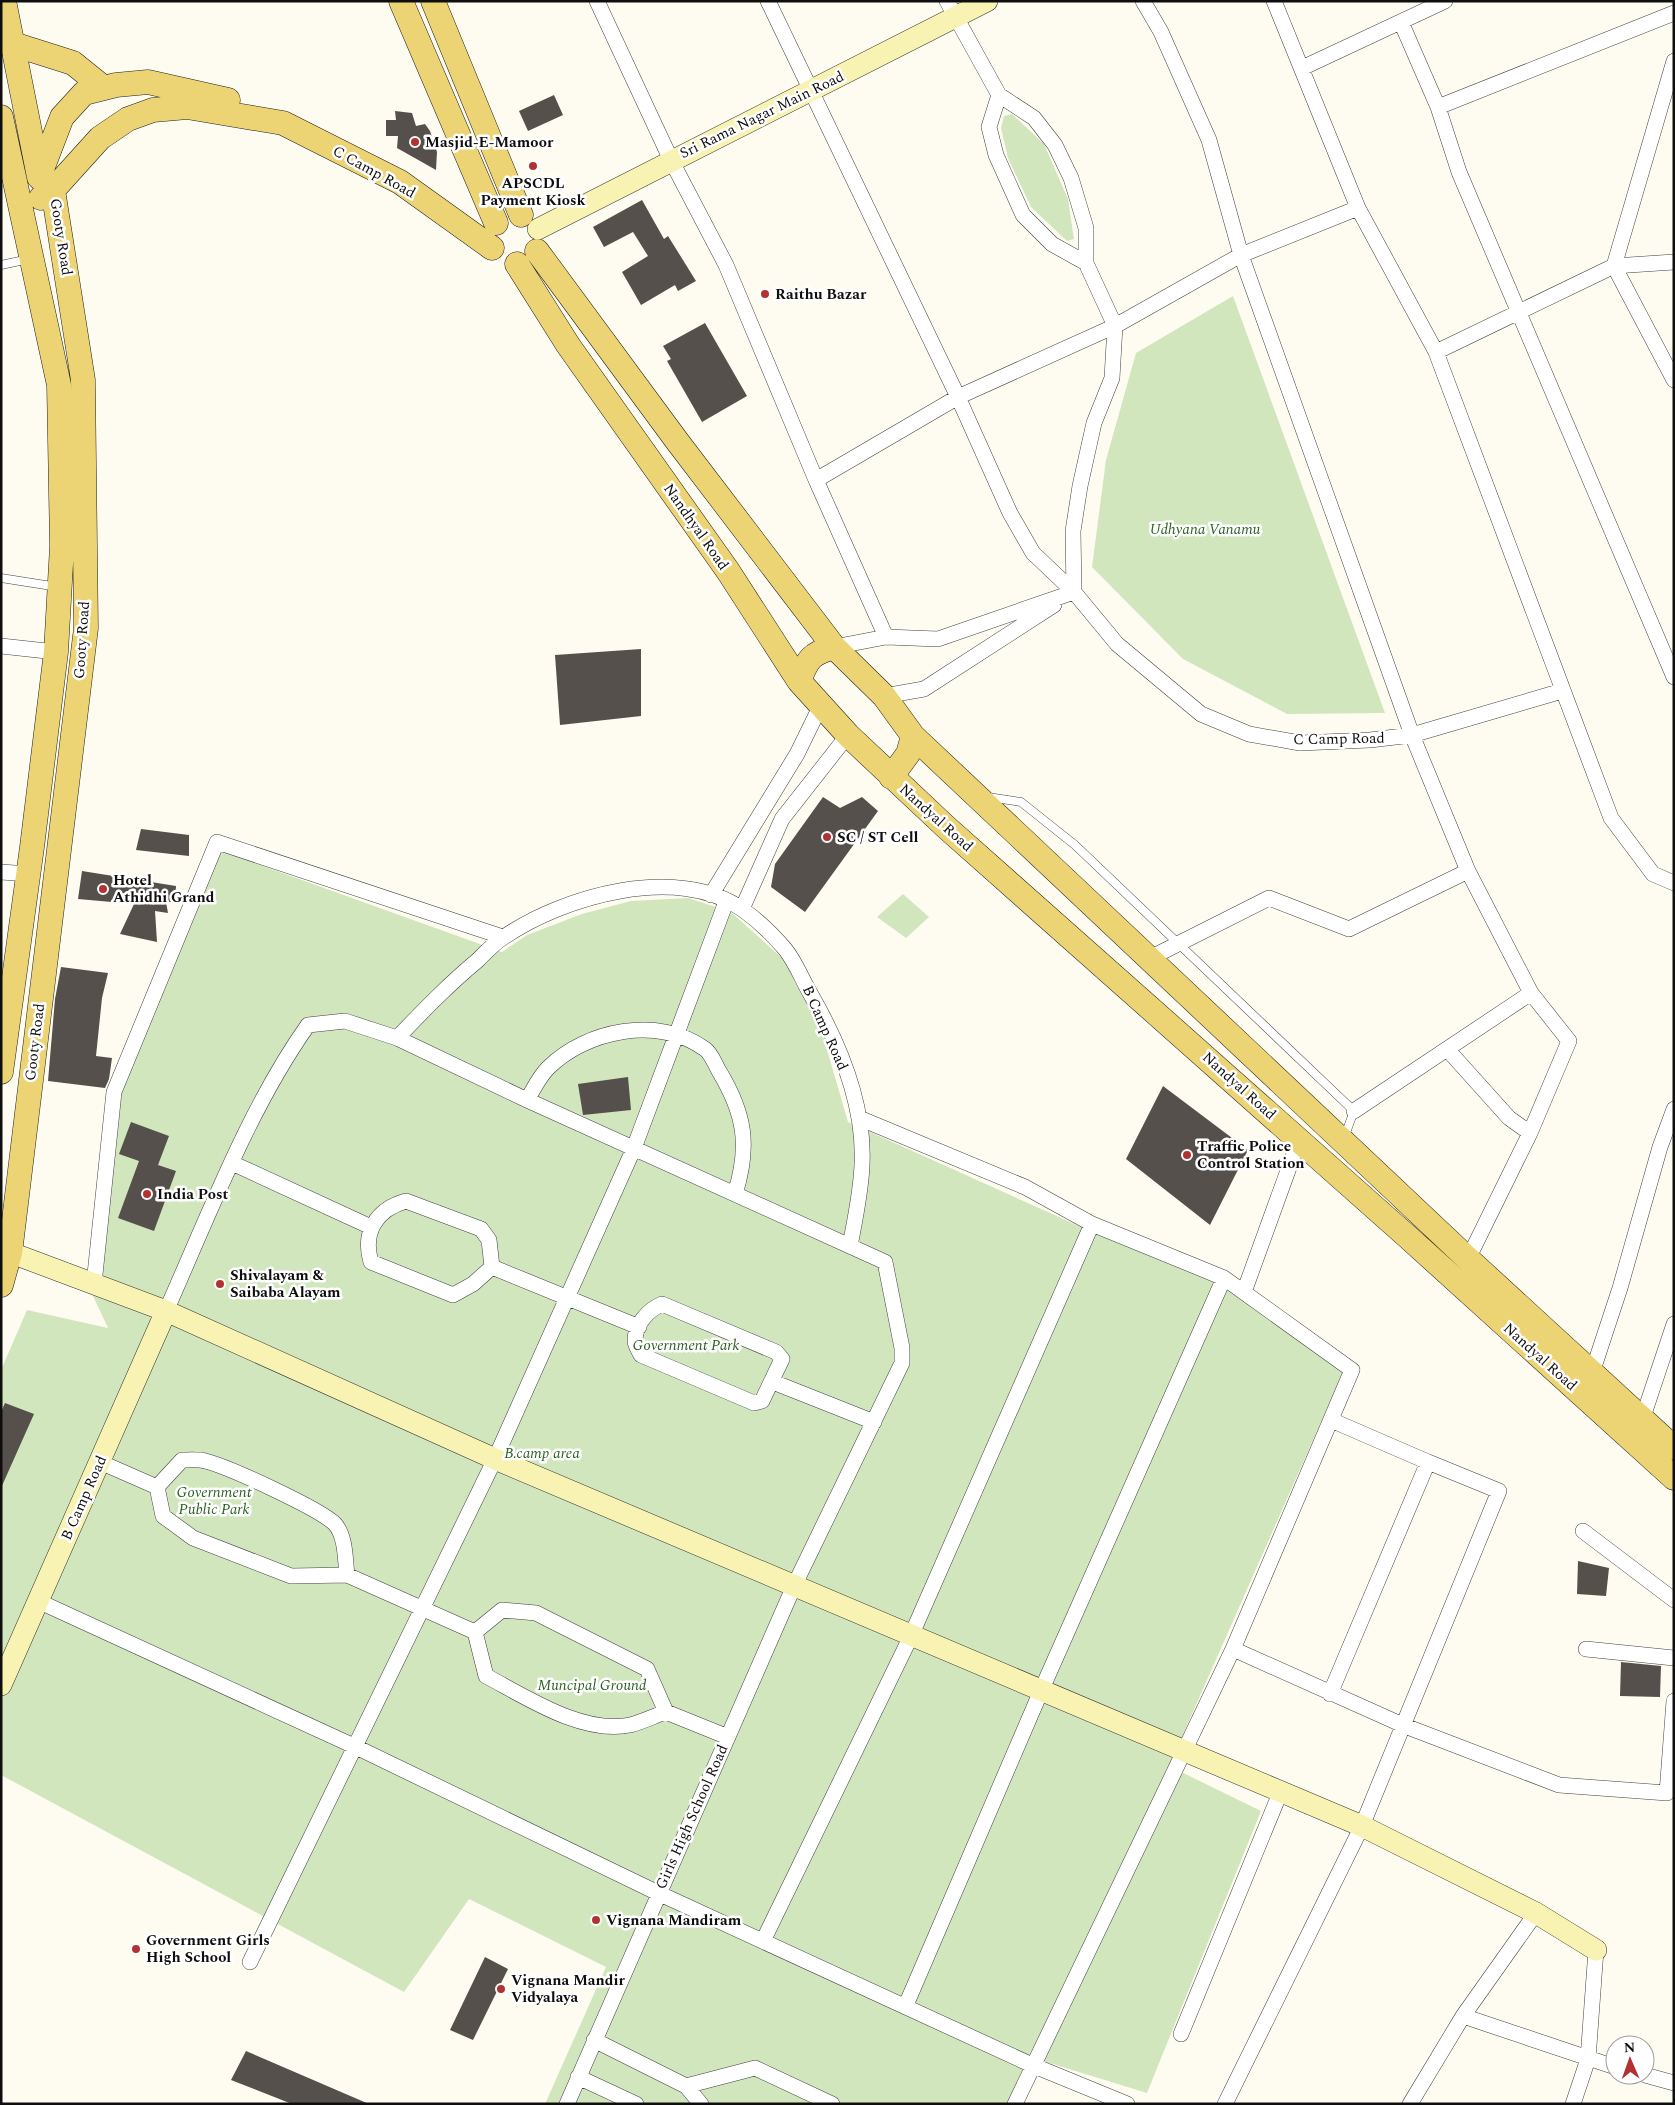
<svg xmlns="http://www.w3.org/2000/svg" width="1675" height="2105" font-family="Spectral,serif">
  <rect width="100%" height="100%" fill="#fefcf1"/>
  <path fill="#d1e6bd" d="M1012,114l32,30 24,55 6,40 -7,2 -36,-34 -23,-49 -7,-30 3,-12z
    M1233,296l152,417 -98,1 -104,-55 -91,-92 14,-107 30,-107z
    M221,851l281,101 25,-17 55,-21 49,-13 57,-3 43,14 52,47 36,63 29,100 251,113 126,51 118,86 -174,394 92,45 -114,282 -117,-36 -21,47h-464l61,-137 -137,-68 -65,93 -403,-217v-405l26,-60 81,18 -15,-32 25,-205z
    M903,894l26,23 -23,21 -29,-21z"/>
  <path fill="#56504c" d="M554,95l9,20 -35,16 -9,-20z
    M395,111l17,2 4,13 9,-2 5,7 7,21 -1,18 -39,-22 1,-12h-12v-16h10z
    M642,200l22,39 4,-3 28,45 -18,10 -3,-6 -34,20 -19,-33 26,-16 -15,-24 -29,15 -11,-20z
    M705,323l42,73 -45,26 -35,-61 4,-2 -8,-13z
    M641,649v67l-81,9 -5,-70z
    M823,797l17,11 22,-11 16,14 -73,101 -34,-25 4,-23z
    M141,829l48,6v21l-53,-6z
    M82,871l94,15 -1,16h-9l2,11 -13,-2 2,31 -37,-8 14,-30 -56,-5z
    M61,967l47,6 -6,25 -6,58 16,2 -3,21 -4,9 -57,-7 7,-82z
    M628,1077l3,33 -48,5 -5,-31z
    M1163,1086l85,64 -38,75 -84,-66z
    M131,1122l38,14 -11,29 18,6 -22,60 -36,-13 21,-57 -20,-7z
    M5,1403l29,11 -33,74v-76z
    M1578,1561l31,7 -3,28 -29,-2z
    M1621,1662l40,4 -1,31 -40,-1z
    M485,1957l23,12 -35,71 -23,-10z
    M246,2051l123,53h-77l-61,-24z"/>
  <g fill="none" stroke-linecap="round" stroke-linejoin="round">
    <defs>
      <path id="lane" d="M1,265l28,-6
        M1,578l57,9
        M988,797l33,5 54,43 279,266 -10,27"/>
      <path id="street" d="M597,1l74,159 55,105 90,215 70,157
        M768,1l190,396 52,116 23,40 41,39
        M947,1l52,94 35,23 21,27 16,33 15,50v35l29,63 -3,52 -18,45 -14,63 -7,45 1,61 43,52 84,70 48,20 51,9 70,-3 42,-5 150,-44
        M1143,1l18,31 48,108 32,115 171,480 56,136 63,122 38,48 -39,92 -62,126
        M1274,1l84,207 78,144 175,466 42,56 21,9
        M1401,22l37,85 21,65 215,505
        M1302,68l143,-67
        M999,95l-10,32 7,28 27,60 29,29 34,19
        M1438,107l236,-94
        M1674,262l-60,4 60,114
        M1436,352l178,-86 60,-205
        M816,480l142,-83 157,-71 126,-71 117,-47
        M1,646l55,6
        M834,647l52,-10 52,2 136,-47
        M884,696l40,-7 130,-84
        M1,872l28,2
        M711,895l86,-141 23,-47
        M742,909l40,-90 66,-84
        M1150,958l119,-60 80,31 119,-58
        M397,1038c26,-27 52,-54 81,-78 8,-8 16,-17 26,-23 60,-41 173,-73 238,-28 14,10 32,27 43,40 10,12 17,30 25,44 29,50 55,113 52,172 -1,27 -7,54 -12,81
        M1447,1049l62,69 21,15
        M527,1100c6,-10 12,-23 21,-32 38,-38 111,-53 157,-19 6,4 10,15 14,22 26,43 31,75 16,123
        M1354,1111l177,-118
        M859,1118l166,69 67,37 132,54 128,92 -119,279 -218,455
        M232,1163l139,64
        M406,1201l75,28 8,11 3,27 -19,17 -20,11 -82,-33c-9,-30 6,-53 35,-61z
        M492,1267l147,60
        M94,1284l20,-192 103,-250 286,95
        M1244,1292l55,-152
        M662,1304l114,48 6,7 -20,42 -8,2 -113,-48c-2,-4 -6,-10 -6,-14 0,-17 13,-31 27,-37z
        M166,1311c42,-94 83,-203 142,-286l37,-4 52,17 130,62 358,162 17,86v15l-108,223 -227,518
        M1592,1373l28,-85 40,-141 14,-38
        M773,1382l101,40
        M1642,1420l32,-96
        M100,1462l57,25
        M157,1487l6,29 30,22 98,38 56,-1 128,57
        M157,1487l25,-27c7,0 16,-1 23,1 22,5 115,48 130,63 11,13 10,35 12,51
        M1583,1531l91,69
        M38,1601l318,146 302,146 374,172 95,39
        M475,1632l11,44c40,21 97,59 144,49 12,-3 24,-9 36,-13l62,25
        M475,1632l27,-22 34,3 111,56 19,43
        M1233,1649l172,77 154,59 108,8 7,-92
        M1586,1649l88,9
        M1330,1694l98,-232 -97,-42
        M763,1941l148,-305 181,-412
        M250,1962l245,-503 139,-311 92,-246
        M906,2005l135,-314 183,-413
        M1463,2016l152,51
        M1181,2034l99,-241
        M594,2040l92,46 15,18
        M1645,2075l29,8
        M578,2077l58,27
        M686,2086l69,-18 77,36
        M1225,2104l137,-278 137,-335 -71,-29
        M1410,2104l53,-88 73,-103
        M1573,2104l15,-45 8,-109"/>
      <path id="secondary" d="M538,229l449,-228
        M1,1249l165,62 329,148 867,367 174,87 60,37
        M1,1685l165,-374"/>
      <path id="primary" d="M401,1l95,222
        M433,1l88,214
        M13,44l60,19 31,25
        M1,117l58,268 3,161 -6,106 -24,195 -31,225
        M39,177l23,-60 22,-24 32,-8 32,-3 80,18
        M41,198l12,-8 47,-52 28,-19 25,-9 34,-3 96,16 117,59 92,66
        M537,251l140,190 157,206 50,49 29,40 555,523 206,189
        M517,264l51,81 160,226 71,110 49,54 99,93 462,410 265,240
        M799,681c9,-23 12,-27 35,-34
        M891,777l17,-23 5,-18
        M1,1285l9,-32 76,-625 -3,-248 -30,-190 -14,-13 -35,-176"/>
    </defs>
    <use href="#lane" stroke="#414141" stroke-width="9"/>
    <use href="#street" stroke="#414141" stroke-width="16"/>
    <use href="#secondary" stroke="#303030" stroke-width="22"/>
    <use href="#primary" stroke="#1f1f1f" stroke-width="25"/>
    <use href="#lane" stroke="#fff" stroke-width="8"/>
    <use href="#street" stroke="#fff" stroke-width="15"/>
    <use href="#secondary" stroke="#f8f3b2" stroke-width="21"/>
    <use href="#primary" stroke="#ecd373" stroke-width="24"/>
  </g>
  <g fill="#b23234" stroke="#fff" stroke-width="2">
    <circle cx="415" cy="142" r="5"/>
    <circle cx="533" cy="166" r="5"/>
    <circle cx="765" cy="294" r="5"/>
    <circle cx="827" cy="837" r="5"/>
    <circle cx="103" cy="889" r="5"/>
    <circle cx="1187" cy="1155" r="5"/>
    <circle cx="147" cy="1194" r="5"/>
    <circle cx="220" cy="1284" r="5"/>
    <circle cx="596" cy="1920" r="5"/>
    <circle cx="136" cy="1949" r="5"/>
    <circle cx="501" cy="1989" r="5"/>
  </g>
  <g text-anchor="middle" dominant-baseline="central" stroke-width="5" stroke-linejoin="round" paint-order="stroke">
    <g font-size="15" fill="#0e0e0e" stroke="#fff">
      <text transform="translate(762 115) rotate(-26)">Sri Rama Nagar Main Road</text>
      <text transform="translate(374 172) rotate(29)">C Camp Road</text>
      <text transform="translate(61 237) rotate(81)">Gooty Road</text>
      <text transform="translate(696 527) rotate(55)">Nandhyal Road</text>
      <text transform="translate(82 640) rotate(-86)">Gooty Road</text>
      <text transform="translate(1339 739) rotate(-1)">C Camp Road</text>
      <text transform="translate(936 818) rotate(42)">Nandyal Road</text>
      <text transform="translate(825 1028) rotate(66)">B Camp Road</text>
      <text transform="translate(35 1042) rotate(-83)">Gooty Road</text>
      <text transform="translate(1239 1086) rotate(42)">Nandyal Road</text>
      <text transform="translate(1540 1357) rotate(42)">Nandyal Road</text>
      <text transform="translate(84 1498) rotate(-66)">B Camp Road</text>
      <text transform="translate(692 1817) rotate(-66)">Girls High School Road</text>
    </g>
    <g font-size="15" font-weight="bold" fill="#0e0e0e" stroke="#fff" text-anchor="start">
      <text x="425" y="142">Masjid-E-Mamoor</text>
      <text x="533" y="183" text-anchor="middle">APSCDL<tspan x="533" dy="17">Payment Kiosk</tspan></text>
      <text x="775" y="294">Raithu Bazar</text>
      <text x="837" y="837">SC / ST Cell</text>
      <text x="113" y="880">Hotel<tspan x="113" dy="17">Athidhi Grand</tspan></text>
      <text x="1197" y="1146">Traffic Police<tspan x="1197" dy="17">Control Station</tspan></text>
      <text x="157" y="1194">India Post</text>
      <text x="230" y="1275">Shivalayam &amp;<tspan x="230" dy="17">Saibaba Alayam</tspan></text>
      <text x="606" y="1920">Vignana Mandiram</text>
      <text x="146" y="1940">Government Girls<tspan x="146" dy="17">High School</tspan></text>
      <text x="511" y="1980">Vignana Mandir<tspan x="511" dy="17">Vidyalaya</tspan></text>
    </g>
    <g font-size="15" font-style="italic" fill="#2e6124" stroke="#fff">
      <text x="1205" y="529">Udhyana Vanamu</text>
      <text x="686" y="1345">Government Park</text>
      <text x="542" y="1453">B.camp area</text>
      <text x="214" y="1492">Government<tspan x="214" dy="17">Public Park</tspan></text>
      <text x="592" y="1685">Muncipal Ground</text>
    </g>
  </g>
  <rect width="1675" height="2105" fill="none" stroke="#0e0e0e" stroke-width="5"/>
  <g transform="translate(1630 2060) rotate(358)"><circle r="24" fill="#ffffff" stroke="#9f9f9f"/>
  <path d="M0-4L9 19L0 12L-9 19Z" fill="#b23234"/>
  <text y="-8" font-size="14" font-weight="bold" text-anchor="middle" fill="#0e0e0e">N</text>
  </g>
</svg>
